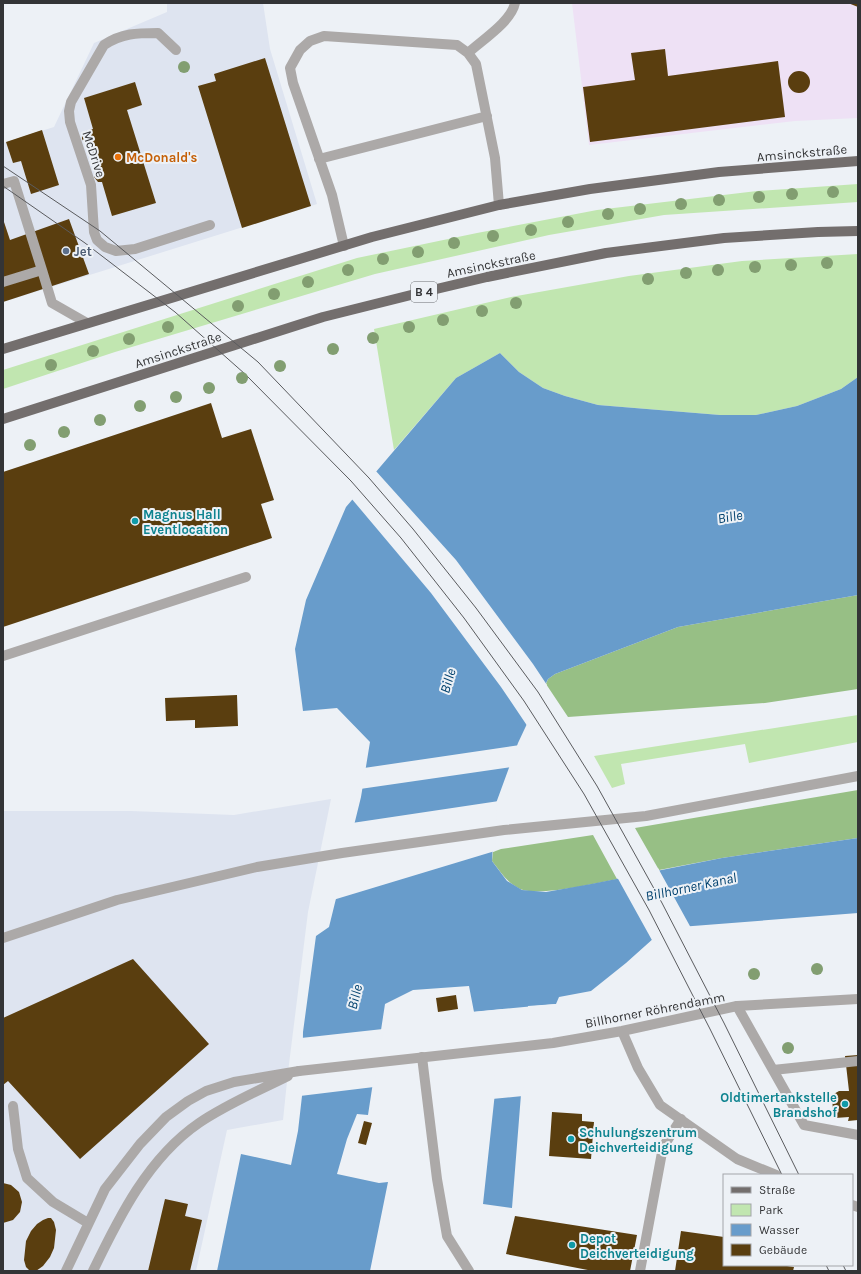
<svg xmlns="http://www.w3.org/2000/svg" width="861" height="1274" font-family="Karla,sans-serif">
  <rect width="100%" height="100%" fill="#edf1f6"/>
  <path fill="#dee4f0" d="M167,3h96l7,46 47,155 -314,98v-159l51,-16 40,-84 73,-31z
    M331,799l-23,113 -20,160 -5,48 -56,10 -31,141h-193v-460h128l103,4z"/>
  <path fill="#eee1f5" d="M572,3h286v115l-63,3 -206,24z"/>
  <path fill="#c1e6b0" d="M858,184v18l-194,13 -115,20 -174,39 -260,78 -112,37v-19l354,-112 120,-25 120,-23 160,-19z
    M858,254v123l-17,12 -44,17 -41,9h-36l-122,-10 -33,-9 -22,-8 -24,-16 -19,-19 -44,25 -62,72 -20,-121 137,-32 118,-21 113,-15z
    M858,715v27l-109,21 -4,-19 -124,20 4,20 -13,4 -18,-32z"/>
  <path fill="#97bf85" d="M858,595v94l-93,14 -197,14 -22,-33 2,-5 7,-5 123,-47z
    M858,790v48l-136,20 -63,12 -24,-42z
    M593,835l24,44c-19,4 -80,18 -97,10 -13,-6 -19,-17 -28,-28l1,-9 8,-3z"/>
  <path fill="#689ccb" d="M500,353l19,19 24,16 22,8 33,9 122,10h36l41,-9 44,-17 17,-12v218l-180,32 -123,47 -7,5 -30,64 -23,63 -3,55 15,20 15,9 24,2 45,-8 131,-26 136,-20v75l-191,15 -3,1 -38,34 -35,28 -32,6 -3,7 -28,2 -16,202 -29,-4 21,-195 -30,3 -5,-26 -56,4 -28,14 -17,111 -11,-1 -10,25 -10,35 42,9 9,-1 -18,89h-153l24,-117 50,11 7,-34 4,-35 1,-64 13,-96 13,-9 32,-130 9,-55 -33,-34 -34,3 -8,-62 11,-49 40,-93 110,-129z"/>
  <path fill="#edf1f6" d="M375,470l81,90 77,104 14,21 -19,42 -27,-40 -70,-94 -80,-95z
    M520,745l-9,22 -151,22 4,-21z
    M499,801l-2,5 -2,45 -162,49 19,-77z
    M658,868l33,60 -23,2 -15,12 -36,-65z
    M556,1004v2l-26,2 -7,88 -31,3 10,-88 -28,3 -3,-2z
    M383,1029l-9,58 -74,9 1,-58z"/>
  <path fill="#5a3e0f" d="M848,3h10v4z
    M665,49l3,27 110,-15 7,56 -195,25 -7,-55 52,-7 -4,-27z
    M265,58l46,148 -69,22 -44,-142 18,-5 -2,-7z
    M788 82a11 11 0 1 1 22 0a11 11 0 1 1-22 0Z
    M135,82l7,23 -15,5 29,93 -44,13 -10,-34h-4l-4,-5 1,-4 3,-4 -8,-25 -6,-2 -2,-3v-5l4,-3 7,-2 -9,-31z
    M42,130l17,55 -28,9 -10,-33 -8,2 -7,-21z
    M3,219l7,21 59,-21 20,55 -86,28z
    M211,403l11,35 29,-9 23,71 -13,4 11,34 -269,89v-155z
    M237,695l1,31 -43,2v-8l-29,1 -1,-23z
    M133,959l76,85 -129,115 -72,-78 -5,4v-67z
    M456,995l2,14 -20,3 -2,-14z
    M858,1055v65l-10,1 1,-4 -14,1 -2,-6 -1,-17 7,-4h10l-4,-35z
    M552,1112l30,2v7l12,1 -3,37 -42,-3z
    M364,1121l8,2 -6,22 -8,-2z
    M3,1183l8,2 8,7 3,10 -2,10 -7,8 -10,3z
    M165,1199l23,5 -3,12 17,4 -12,51h-42z
    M515,1216l122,19 -7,36h-37l-87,-17z
    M48,1218h3l3,4 2,8 -2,18 -4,9 -7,9 -7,5h-6l-4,-4 -2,-7 2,-19 5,-10 6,-7 6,-4z
    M681,1231l43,6v28h56l14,2 -1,4h-118z"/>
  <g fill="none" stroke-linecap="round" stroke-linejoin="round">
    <path stroke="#aca9a8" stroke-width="10" d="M176,50l-18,-17c-21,0 -36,0 -54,12l-33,57 -2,9 1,11 21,63 3,47 3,8 8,7 11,4 19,-2 75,-24
      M468,53c14,-13 43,-31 47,-50
      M319,159l168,-43
      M3,184l11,-3 28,89
      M344,246l-12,-51 -39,-112 -3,-15 10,-18 10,-9 14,-5 133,9 11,8 8,11 19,94 4,47
      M3,282l39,-12 10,33 35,20
      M3,656l243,-79
      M3,938l114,-38 140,-33 85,-14 162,-23 142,-14 212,-40
      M737,1006l36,64 85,-9
      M422,1057l15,122 10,57 22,35
      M773,1070l31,55 54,10
      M13,1106l5,43 9,29 26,24 35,21
      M66,1271l39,-82 35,-45 26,-27 22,-16 18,-10 28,-9 65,-11
      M93,1271c26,-54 55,-113 106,-148 28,-19 59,-32 89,-47
      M640,1271l23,-124 18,-28"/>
    <path stroke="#aca9a8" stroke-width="10" d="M622,1031l16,37 22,37 77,54 39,16
      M299,1071l254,-28 69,-12 115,-25 121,-7
      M852,1205l6,2"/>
    <path stroke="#736e6d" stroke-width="10" d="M3,349l369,-112 127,-32 91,-16 129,-17 139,-11
      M3,419l320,-102 88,-22 76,-18 119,-24 118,-15 94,-6 40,-1"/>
    <path stroke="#5a5b5e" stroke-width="1" d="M3,166l97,65 158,131 111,116 44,51 63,79 62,84 59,94 65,117 62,120 75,152
      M3,186l82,57 90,69 70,62 106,107 50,57 63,80 60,83 60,93 65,116 61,119 72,146
      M826,1265l3,6
      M843,1265l3,6"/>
  </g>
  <g fill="#829e71">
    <circle cx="184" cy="67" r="6"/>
    <circle cx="833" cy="192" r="6"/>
    <circle cx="792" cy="194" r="6"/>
    <circle cx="759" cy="197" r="6"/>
    <circle cx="719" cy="200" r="6"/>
    <circle cx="681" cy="204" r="6"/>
    <circle cx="640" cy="209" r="6"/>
    <circle cx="608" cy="214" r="6"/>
    <circle cx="568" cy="222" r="6"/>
    <circle cx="531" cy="230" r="6"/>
    <circle cx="493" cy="236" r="6"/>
    <circle cx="454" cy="243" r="6"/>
    <circle cx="418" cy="252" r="6"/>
    <circle cx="383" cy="259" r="6"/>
    <circle cx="827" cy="263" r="6"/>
    <circle cx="791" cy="265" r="6"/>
    <circle cx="755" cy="267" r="6"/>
    <circle cx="348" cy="270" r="6"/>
    <circle cx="718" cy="270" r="6"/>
    <circle cx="686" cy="273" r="6"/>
    <circle cx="648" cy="279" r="6"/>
    <circle cx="308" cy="282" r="6"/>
    <circle cx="274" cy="294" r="6"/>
    <circle cx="516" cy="303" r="6"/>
    <circle cx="238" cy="306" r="6"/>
    <circle cx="482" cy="311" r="6"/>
    <circle cx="443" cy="320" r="6"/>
    <circle cx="168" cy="327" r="6"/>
    <circle cx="409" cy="327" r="6"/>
    <circle cx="373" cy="338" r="6"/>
    <circle cx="129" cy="339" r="6"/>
    <circle cx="333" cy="349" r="6"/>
    <circle cx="93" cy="351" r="6"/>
    <circle cx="51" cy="365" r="6"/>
    <circle cx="280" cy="366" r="6"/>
    <circle cx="242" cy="378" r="6"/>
    <circle cx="209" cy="388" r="6"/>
    <circle cx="176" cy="397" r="6"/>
    <circle cx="140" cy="406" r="6"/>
    <circle cx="100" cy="420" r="6"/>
    <circle cx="64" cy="432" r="6"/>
    <circle cx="30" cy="445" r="6"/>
    <circle cx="817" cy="969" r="6"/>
    <circle cx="754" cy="974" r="6"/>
    <circle cx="788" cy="1048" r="6"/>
  </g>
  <circle fill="#e8710a" stroke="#edf1f6" stroke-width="1.5" cx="118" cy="157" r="4"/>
  <circle fill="#5c6f8a" stroke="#edf1f6" stroke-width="1.5" cx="66" cy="251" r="4"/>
  <g fill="#0f9aa8" stroke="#edf1f6" stroke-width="1.5">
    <circle cx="135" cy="521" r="4"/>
    <circle cx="845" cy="1104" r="4"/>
    <circle cx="571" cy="1139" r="4"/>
    <circle cx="572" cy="1245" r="4"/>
  </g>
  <g text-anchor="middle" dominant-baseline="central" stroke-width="4" stroke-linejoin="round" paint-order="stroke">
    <rect fill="#edf1f6" stroke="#6b6d70" stroke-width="1" x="411" y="282" width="26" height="20" rx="3"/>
    <g font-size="12" font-weight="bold" fill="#333436">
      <text x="424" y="292">B 4</text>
    </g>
    <g font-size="13" fill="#333436" stroke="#edf1f6">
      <text transform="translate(802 153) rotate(-5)">Amsinckstraße</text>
      <text transform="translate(94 154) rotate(72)">McDrive</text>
      <text transform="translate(491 264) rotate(-12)">Amsinckstraße</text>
      <text transform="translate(178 350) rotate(-18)">Amsinckstraße</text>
      <text transform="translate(655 1010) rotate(-11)">Billhorner Röhrendamm</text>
    </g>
    <g font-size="13" font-weight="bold" fill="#c56008" stroke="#edf1f6" text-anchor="start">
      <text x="126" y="157">McDonald's</text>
    </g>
    <g font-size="13" font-weight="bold" fill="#4e5e75" stroke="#edf1f6" text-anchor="start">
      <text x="74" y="251">Jet</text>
    </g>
    <g font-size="13" font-weight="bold" fill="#0d838f" stroke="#edf1f6" text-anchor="start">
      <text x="143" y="514">Magnus Hall<tspan x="143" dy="15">Eventlocation</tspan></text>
      <text x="837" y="1097" text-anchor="end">Oldtimertankstelle<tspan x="837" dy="15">Brandshof</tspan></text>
      <text x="579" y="1132">Schulungszentrum<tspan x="579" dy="15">Deichverteidigung</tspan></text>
      <text x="580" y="1238">Depot<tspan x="580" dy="15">Deichverteidigung</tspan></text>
    </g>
    <g font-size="14" font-style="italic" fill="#01416e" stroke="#edf1f6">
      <text transform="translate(730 517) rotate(-10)">Bille</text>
      <text transform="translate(448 681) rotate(-73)">Bille</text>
      <text transform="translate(691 887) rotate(-12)">Billhorner Kanal</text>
      <text transform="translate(355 997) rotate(-76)">Bille</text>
    </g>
  </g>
  <rect width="861" height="1274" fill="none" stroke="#333436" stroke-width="8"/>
  <rect x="723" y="1174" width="130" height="92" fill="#edf1f6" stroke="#a3a5a9"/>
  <rect x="731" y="1187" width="20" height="6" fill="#736e6d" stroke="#a3a5a9"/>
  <text x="759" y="1194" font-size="12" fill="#333436">Straße</text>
  <rect x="731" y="1204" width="20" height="12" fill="#c1e6b0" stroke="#a3a5a9"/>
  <text x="759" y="1214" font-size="12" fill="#333436">Park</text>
  <rect x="731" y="1224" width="20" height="12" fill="#689ccb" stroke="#a3a5a9"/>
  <text x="759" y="1234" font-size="12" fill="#333436">Wasser</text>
  <rect x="731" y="1244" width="20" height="12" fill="#5a3e0f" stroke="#a3a5a9"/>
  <text x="759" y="1254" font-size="12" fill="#333436">Gebäude</text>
</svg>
